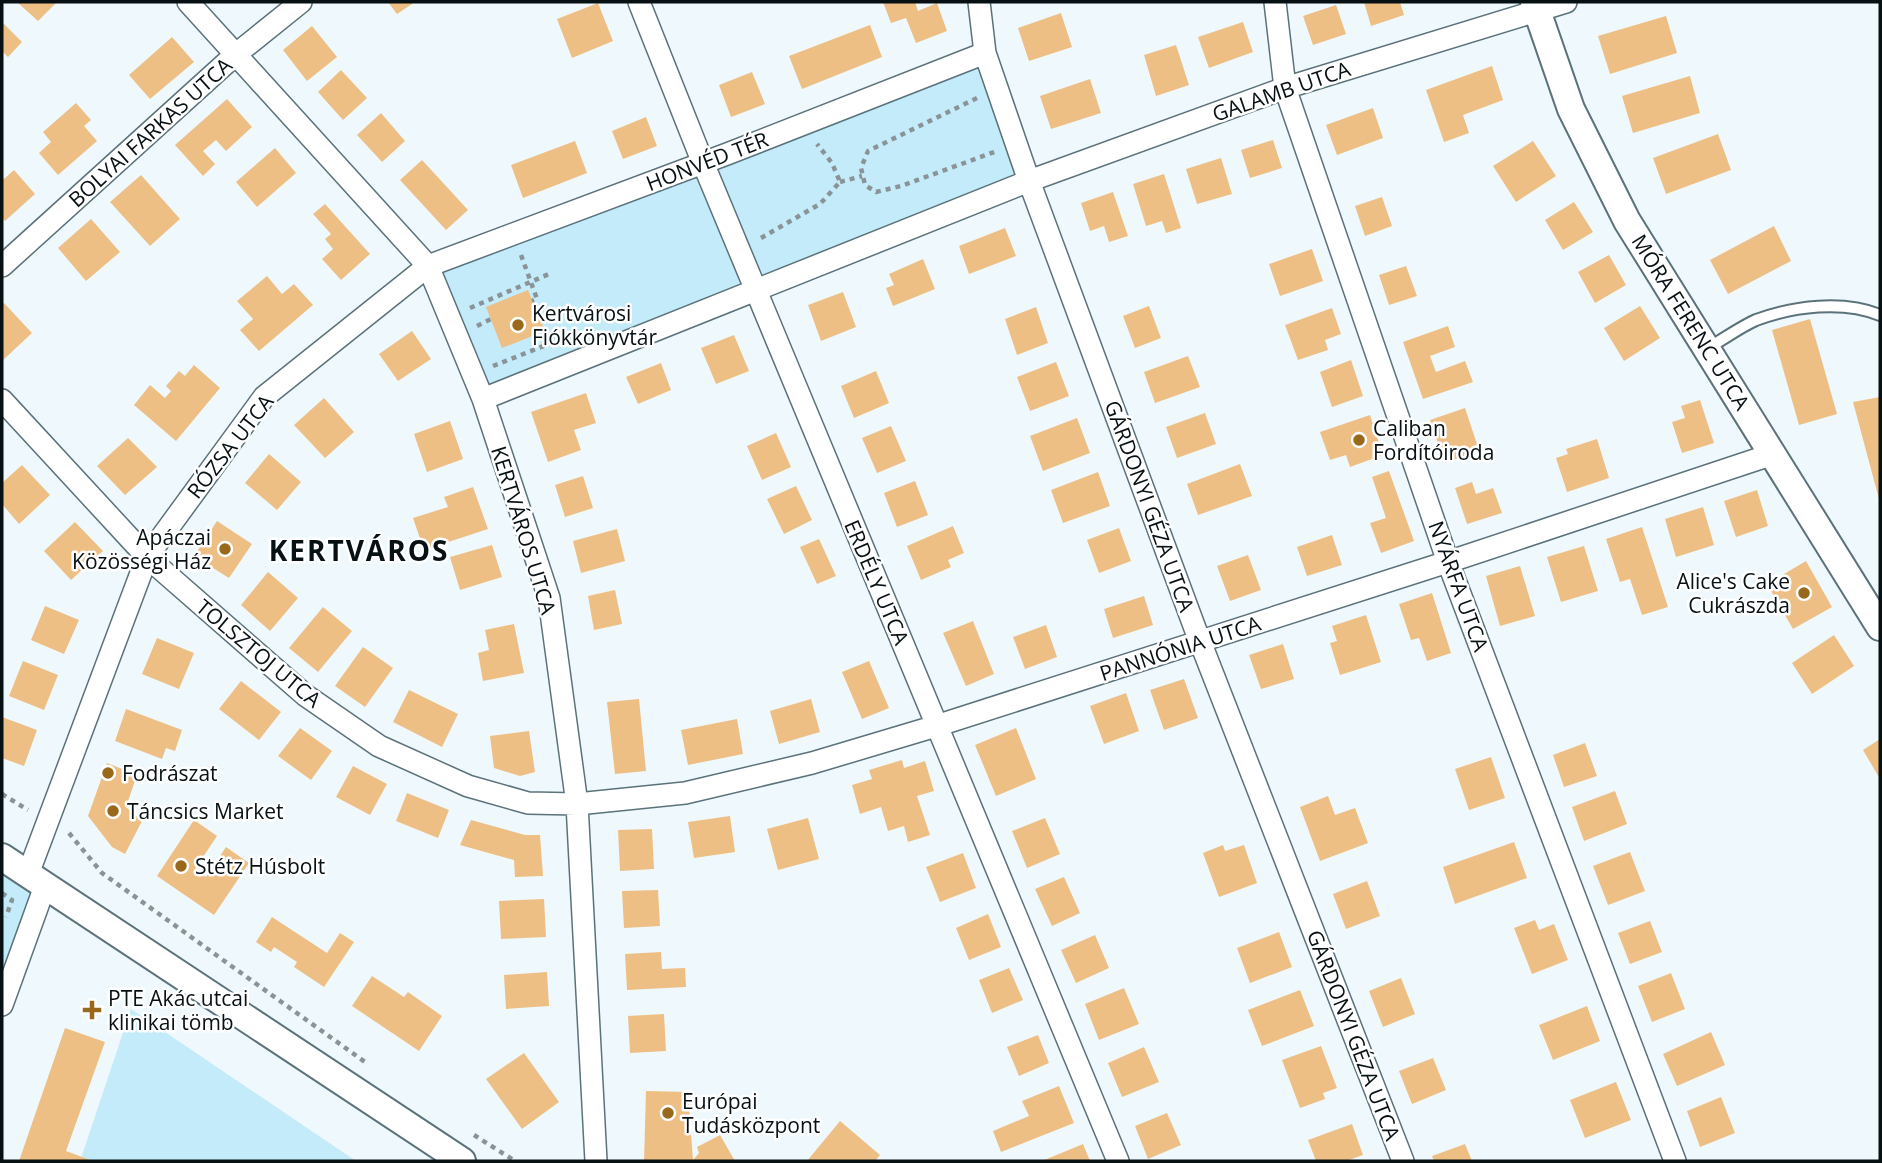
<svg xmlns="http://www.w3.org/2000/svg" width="1882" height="1163" font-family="'Open Sans',sans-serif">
  <rect width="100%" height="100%" fill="#eff9fd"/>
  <path fill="#c4ebf9" d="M985,53l44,128 -546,218 -55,-133z
    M2,857l43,29 -43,119z
    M131,1009l225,152h-276z"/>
  <path fill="#edbf84" d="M17,2h40l-19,19z
    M388,2h27l-18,12z
    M883,2h32l3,9 19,-8 10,28 -31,12 -10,-25 -15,5z
    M1364,2h36l4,13 -33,11z
    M598,3l15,38 -41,17 -15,-39z
    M1336,5l10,29 -33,11 -10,-29z
    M1061,13l11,34 -43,14 -11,-33z
    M1666,16l11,37 -67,21 -12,-38z
    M2,22l20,20 -14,15 -6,-6z
    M1243,22l10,30 -44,16 -11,-31z
    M870,25l12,32 -80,32 -13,-33z
    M312,26l25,31 -30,24 -24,-31z
    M172,37l22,25 -44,37 -21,-24z
    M1176,45l13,40 -33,11 -12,-41z
    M1492,66l11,34 -40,15 6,18 -25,9 -18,-52z
    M341,70l26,28 -24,22 -25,-28z
    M752,72l13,32 -34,13 -12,-32z
    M1690,76l10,37 -67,20 -11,-37z
    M1090,79l11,34 -50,16 -11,-33z
    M227,99l25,28 -26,24 -10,-11 -13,11 12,13 -12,12 -28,-31z
    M76,103l15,17 -7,6 13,15 -39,34 -19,-22 12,-11 -8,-10z
    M1373,108l10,30 -46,17 -11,-30z
    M381,113l24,28 -23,21 -25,-27z
    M646,117l11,29 -34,13 -11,-28z
    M1718,134l13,36 -65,24 -13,-36z
    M1273,140l9,28 -32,10 -9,-28z
    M575,141l12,32 -64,25 -12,-33z
    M1533,141l23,35 -40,26 -23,-36z
    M275,148l21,25 -39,34 -21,-25z
    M1221,158l11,36 -35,10 -11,-35z
    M422,160l46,50 -22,20 -46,-50z
    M14,170l21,24 -30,27 -3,-4v-41l2,3z
    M1164,174l17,54 -15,5 -4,-12 -16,5 -13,-42z
    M141,175l39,44 -30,27 -40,-44z
    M1113,192l15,44 -19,6 -5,-16 -14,5 -9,-28z
    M1382,197l10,29 -27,10 -10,-30z
    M1574,202l19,30 -30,18 -18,-30z
    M325,204l45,50 -29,26 -19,-21 11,-10 -8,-10 6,-5 -18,-20z
    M91,219l29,33 -34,29 -28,-33z
    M1774,226l17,35 -63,33 -18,-34z
    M1005,228l11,28 -47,18 -10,-28z
    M1312,249l11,32 -43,15 -11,-32z
    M1609,255l17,30 -31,18 -17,-31z
    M923,259l12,30 -42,17 -7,-18 8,-3 -5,-11z
    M1406,266l11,30 -28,9 -10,-30z
    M267,276l15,18 12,-10 19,21 -54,46 -19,-21 13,-11 -16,-18z
    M528,290l17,41 -43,17 -16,-41z
    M843,292l13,35 -35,14 -13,-36z
    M4,303l28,30 -30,28v-56z
    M1149,306l12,32 -26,10 -12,-32z
    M1640,306l20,32 -36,23 -20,-33z
    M1036,307l12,36 -31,12 -12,-36z
    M1332,308l9,26 -16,6 3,10 -30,10 -13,-35z
    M1810,319l27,95 -38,11 -27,-95z
    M1448,326l7,21 -25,9 6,16 29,-11 8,21 -50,17 -20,-57z
    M412,331l19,28 -33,22 -19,-27z
    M734,335l15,36 -33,13 -15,-36z
    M1188,356l12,31 -45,16 -11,-31z
    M1351,360l12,36 -31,11 -12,-35z
    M1056,362l13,34 -39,15 -13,-34z
    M661,363l10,27 -33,14 -12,-27z
    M194,365l26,23 -44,53 -42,-36 16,-20 15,13 6,-7 -5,-5 13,-15 6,5z
    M876,371l13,32 -35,15 -13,-32z
    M586,393l10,30 -22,7 7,20 -33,12 -17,-50z
    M1880,397v102h-1l-26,-97z
    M324,398l30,34 -29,26 -31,-33z
    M1700,400l14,43 -32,10 -10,-31 13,-4 -4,-12z
    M1465,408l14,42 -34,13 -15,-43z
    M1205,413l11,31 -39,14 -11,-31z
    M1370,415l13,40 -33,12 -4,-12 -16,5 -10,-28z
    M1077,418l13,35 -47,18 -13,-35z
    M450,421l13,38 -36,13 -13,-38z
    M891,426l15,35 -29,12 -15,-35z
    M776,433l15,34 -29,13 -15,-34z
    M128,438l29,29 -32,28 -28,-29z
    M1597,439l12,39 -42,14 -11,-34 12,-4 -2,-5z
    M269,454l32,28 -24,28 -32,-27z
    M1240,464l12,32 -54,19 -11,-31z
    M22,465l28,30 -31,29 -17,-20v-21z
    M1389,471l25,70 -33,12 -11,-30 16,-5 -14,-41z
    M1098,472l12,34 -47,17 -12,-33z
    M583,476l10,32 -28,9 -10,-32z
    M915,481l13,34 -31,12 -13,-34z
    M1472,482l4,12 17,-6 9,25 -35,11 -12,-36z
    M796,486l16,34 -28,14 -17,-35z
    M473,487l15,42 -64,21 -11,-32 35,-11 -4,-10z
    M1757,490l11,36 -32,11 -12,-36z
    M1703,507l11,38 -38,12 -11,-38z
    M217,521l35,23 -23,34 -35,-22z
    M75,522l28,29 -32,29 -27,-29z
    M953,526l11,27 -16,7 3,7 -30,13 -14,-34z
    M1642,527l26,80 -26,8 -12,-36 -10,3 -14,-43z
    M1119,528l12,33 -32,12 -12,-33z
    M617,529l8,32 -44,12 -8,-32z
    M1332,535l10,30 -35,11 -10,-29z
    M819,539l17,37 -19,8 -17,-37z
    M492,545l10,32 -42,13 -10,-33z
    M1584,546l14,45 -37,11 -14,-45z
    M1248,555l13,35 -31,11 -13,-35z
    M1806,561l26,46 -39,22 -26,-45z
    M1520,566l15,50 -35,10 -14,-50z
    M268,572l30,26 -28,33 -29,-26z
    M615,590l7,34 -28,6 -6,-34z
    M1432,593l19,60 -24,8 -8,-23 -8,2 -12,-36z
    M1144,596l9,29 -40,13 -9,-29z
    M45,606l34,14 -15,34 -33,-14z
    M323,607l29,24 -34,41 -29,-24z
    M1366,615l15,47 -41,13 -10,-32 7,-2 -5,-15z
    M973,621l21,53 -28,12 -23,-53z
    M514,624l10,49 -41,8 -5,-28 11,-3 -4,-20z
    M1046,625l11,32 -32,12 -12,-32z
    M1834,635l20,31 -42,28 -20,-31z
    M157,638l37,15 -15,36 -37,-15z
    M1283,644l11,35 -33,10 -12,-34z
    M363,647l30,21 -28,39 -30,-21z
    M23,661l35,14 -14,35 -35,-14z
    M869,661l20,47 -27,11 -20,-47z
    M1184,679l14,39 -34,12 -14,-40z
    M241,681l40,31 -22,28 -40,-31z
    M409,690l49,24 -16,33 -49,-25z
    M1126,693l13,38 -35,13 -14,-38z
    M639,699l7,72 -31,3 -8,-72z
    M811,699l9,33 -41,12 -9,-33z
    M126,709l56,21 -7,21 -9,-3 -4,11 -47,-18z
    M2,717l35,13 -13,36 -22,-8z
    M737,719l6,35 -55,11 -7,-35z
    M300,728l32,23 -21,29 -33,-24z
    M1016,728l20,51 -40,17 -21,-51z
    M529,731l6,41 -15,4 -26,-8 -4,-32z
    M1880,739v40l-17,-29z
    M1585,743l12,33 -33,11 -11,-32z
    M1491,757l14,41 -36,12 -14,-41z
    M902,760l2,8 21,-7 9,30 -17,5 13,39 -22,7 -4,-16 -16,5 -7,-24 -21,7 -8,-29 20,-6 -3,-9z
    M107,763l30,12 -11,32 16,14 -17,33 -13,-7 -24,-31z
    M353,766l34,18 -17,31 -34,-18z
    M1615,791l12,33 -43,17 -12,-34z
    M407,793l42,17 -11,28 -42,-17z
    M1328,796l7,19 20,-7 13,35 -48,18 -20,-54z
    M730,816l5,36 -41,6 -6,-36z
    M808,818l11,41 -41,11 -11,-41z
    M1045,818l15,36 -33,14 -15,-37z
    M194,820l23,16 -22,33 11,8 20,-30 23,16 -35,52 -57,-39z
    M471,820l54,15h15l3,41 -28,1 -1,-17 -54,-15z
    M652,829l2,40 -34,2 -2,-41z
    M1514,842l13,36 -72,26 -12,-37z
    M1223,845l2,6 19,-6 13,38 -38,14 -16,-44z
    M1630,852l15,39 -37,14 -15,-39z
    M963,853l13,35 -36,14 -14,-35z
    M1064,877l16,36 -28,13 -17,-37z
    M1367,881l13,35 -34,13 -13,-35z
    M658,890l2,36 -36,2 -2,-37z
    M544,899l2,38 -45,2 -2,-38z
    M988,914l13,33 -32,13 -13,-32z
    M272,917l55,36 13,-20 14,9 -30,45 -30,-20 3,-5 -23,-15 -3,5 -15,-10z
    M1535,920l4,10 15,-6 14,36 -36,14 -18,-46z
    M1650,921l12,31 -32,12 -12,-31z
    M1279,932l13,35 -42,16 -13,-35z
    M1095,935l14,33 -33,15 -15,-33z
    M661,952l1,17 23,-1 1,19 -59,3 -2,-36z
    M1009,968l14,32 -31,13 -13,-33z
    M547,972l2,34 -43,3 -2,-34z
    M1671,973l14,36 -33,13 -14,-36z
    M372,976l32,21 4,-5 34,24 -23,35 -67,-45z
    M1401,978l14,36 -32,13 -14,-36z
    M1124,988l15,36 -40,16 -14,-36z
    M1300,990l14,36 -52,20 -14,-36z
    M1587,1006l13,35 -47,19 -14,-35z
    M664,1014l2,37 -36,2 -2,-37z
    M65,1028l40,14 -39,109 27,10h-74z
    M1711,1032l14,33 -48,21 -14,-32z
    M1038,1035l11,28 -30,13 -12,-29z
    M1321,1046l16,42 -14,5 2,6 -25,9 -18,-48z
    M1144,1047l15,35 -37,15 -14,-34z
    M524,1053l35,49 -37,27 -36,-50z
    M1433,1058l13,32 -34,14 -13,-33z
    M1616,1082l15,38 -46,18 -15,-38z
    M1059,1086l15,37 -73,29 -8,-21 36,-15 -7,-15z
    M646,1091l42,1 5,68 6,-7 -2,-6 23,-12 15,26h-91z
    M1721,1097l14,36 -35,14 -13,-36z
    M1167,1113l14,32 -33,14 -13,-33z
    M840,1121l40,34 -5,6h-68z
    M1352,1124l11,31 -17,6h-30l-8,-21z
    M1083,1144l7,17h-48z
    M1465,1144l7,17h-38l-2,-5z"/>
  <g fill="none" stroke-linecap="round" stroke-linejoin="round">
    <defs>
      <path id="service" d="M1708,348c16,-9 32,-21 48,-28 38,-14 87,-20 124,-5"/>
      <path id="minor" d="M188,2l240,264 55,133 66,199 28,206 19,357
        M639,2l64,161 415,998
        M979,2l6,51 44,128 167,450 207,530
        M1275,2l10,86 163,474 227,599
        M2,266l233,-211 66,-53
        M483,399l546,-218 256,-93 281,-86
        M2,400l145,157 158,138 74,51 89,40 60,17 49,1 108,-11 127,-30 124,-37 527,-169 310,-103
        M28,874l119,-317 117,-160 164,-131 299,-112 258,-101
        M2,1005l43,-119"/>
      <path id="tertiary" d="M1534,2l37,107 56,112 253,406
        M2,857l460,304"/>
    </defs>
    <use href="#service" stroke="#5b727a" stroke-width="14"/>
    <use href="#minor" stroke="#5b727a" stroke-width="24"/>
    <use href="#tertiary" stroke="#5b727a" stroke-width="30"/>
    <path stroke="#8a9498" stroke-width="4.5" stroke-dasharray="5 5" stroke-linecap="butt" d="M977,98l-109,53 -7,17 4,17 11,7 25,-6 96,-35
      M840,182l22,-6
      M761,238l59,-34 20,-22 -8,-19 -15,-19
      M521,255l16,44 -5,2
      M470,308l79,-34
      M477,326l14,-7
      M493,366l81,-32
      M2,794l26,16
      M69,833l33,40 263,189
      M2,893l10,7 -6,17
      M474,1135l41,26"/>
    <use href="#service" stroke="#fff" stroke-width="10"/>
    <use href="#minor" stroke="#fff" stroke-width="21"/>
    <use href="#tertiary" stroke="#fff" stroke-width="26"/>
  </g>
  <g fill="#99681b" stroke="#fff" stroke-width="2.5">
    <circle cx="518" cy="325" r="7"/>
    <circle cx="1359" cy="440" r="7"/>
    <circle cx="225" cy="549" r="7"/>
    <circle cx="1804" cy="593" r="7"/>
    <circle cx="108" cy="773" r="7"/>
    <circle cx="113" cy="811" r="7"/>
    <circle cx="181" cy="866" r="7"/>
    <path d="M88.5 999.5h7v7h7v7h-7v7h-7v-7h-7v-7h7z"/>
    <circle cx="668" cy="1113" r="7"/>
  </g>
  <g text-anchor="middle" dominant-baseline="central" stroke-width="5" stroke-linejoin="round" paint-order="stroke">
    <g font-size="21" fill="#071013" stroke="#fff">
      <text transform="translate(1281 91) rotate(-19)">GALAMB UTCA</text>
      <text transform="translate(150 132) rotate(-42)">BOLYAI FARKAS UTCA</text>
      <text transform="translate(707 161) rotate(-21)">HONVÉD TÉR</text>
      <text transform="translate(1691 322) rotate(58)">MÓRA FERENC UTCA</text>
      <text transform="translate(230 446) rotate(-52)">RÓZSA UTCA</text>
      <text transform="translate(1150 506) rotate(70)">GÁRDONYI GÉZA UTCA</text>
      <text transform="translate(524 530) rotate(73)">KERTVÁROS UTCA</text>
      <text transform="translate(877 582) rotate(67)">ERDÉLY UTCA</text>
      <text transform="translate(1459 586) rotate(70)">NYÁRFA UTCA</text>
      <text transform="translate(1180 648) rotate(-18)">PANNÓNIA UTCA</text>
      <text transform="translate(259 653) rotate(40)">TOLSZTOJ UTCA</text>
      <text transform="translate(1354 1035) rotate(69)">GÁRDONYI GÉZA UTCA</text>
    </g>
    <g font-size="21" fill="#071013" stroke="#fff" text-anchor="start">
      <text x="532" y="313">Kertvárosi<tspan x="532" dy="24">Fiókkönyvtár</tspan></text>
      <text x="1373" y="428">Caliban<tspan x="1373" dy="24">Fordítóiroda</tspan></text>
      <text x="211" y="537" text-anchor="end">Apáczai<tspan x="211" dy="24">Közösségi Ház</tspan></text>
      <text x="1790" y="581" text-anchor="end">Alice's Cake<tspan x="1790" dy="24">Cukrászda</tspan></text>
      <text x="122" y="773">Fodrászat</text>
      <text x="127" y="811">Táncsics Market</text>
      <text x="195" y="866">Stétz Húsbolt</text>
      <text x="108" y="998">PTE Akác utcai<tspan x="108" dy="24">klinikai tömb</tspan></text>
      <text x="682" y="1101">Európai<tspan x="682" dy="24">Tudásközpont</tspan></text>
    </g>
    <g font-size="28" font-weight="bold" letter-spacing="2" fill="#071013" stroke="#fff">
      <text x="359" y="550">KERTVÁROS</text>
    </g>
  </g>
  <rect width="1882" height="1163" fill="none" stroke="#071013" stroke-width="7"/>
</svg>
